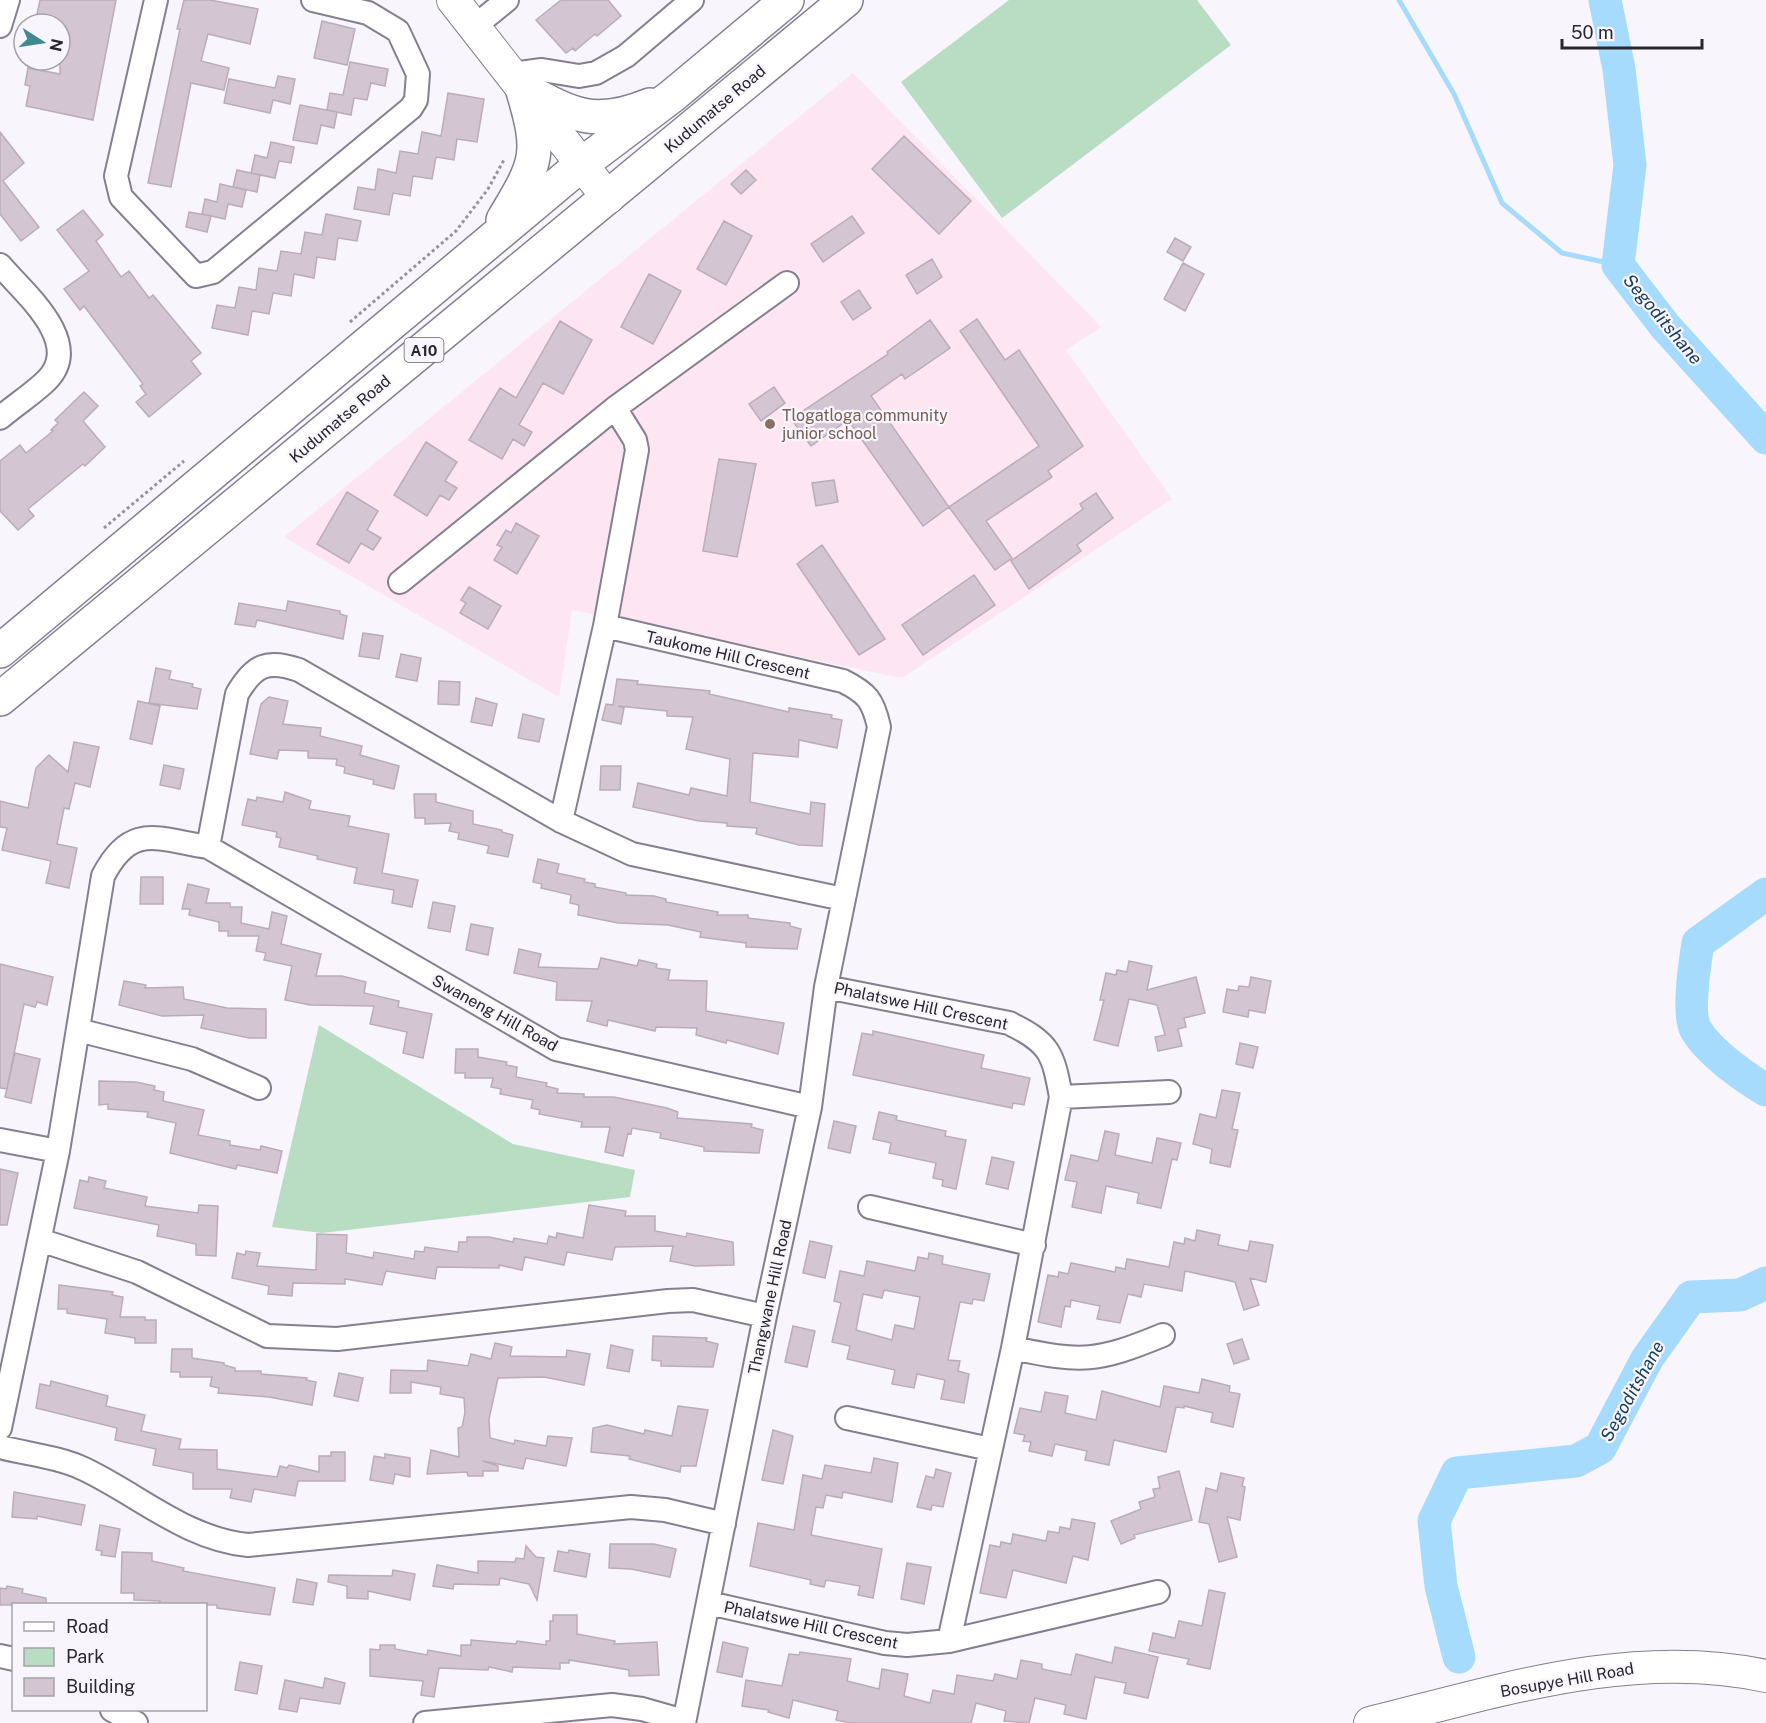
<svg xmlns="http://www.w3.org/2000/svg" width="1766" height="1723" font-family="'Public Sans',sans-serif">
  <rect width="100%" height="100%" fill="#f8f5fd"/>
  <path fill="#fde5f2" d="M853,73l248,254 -35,23 106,149 -270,179 -330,-68 -13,87 -275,-160z"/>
  <path fill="#b9ddc2" d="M1009,0h188l34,45 -229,173 -101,-136z
    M319,1025l194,119 122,26 -5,27 -308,36 -50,-6z"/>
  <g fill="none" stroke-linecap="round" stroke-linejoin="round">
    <path stroke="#a6dbfe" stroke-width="5" d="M1399,0l55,94 48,109 60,50 56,12"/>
    <path stroke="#a6dbfe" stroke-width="33" d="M1605,0l14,69 11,96 -12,100 47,61 101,112
      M1766,894l-68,49c-3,19 -11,71 -2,87 13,22 48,47 70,60
      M1459,1657l-18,-71 -7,-65 23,-48 119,-12 24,-13 47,-89 44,-62 49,-2 26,-12"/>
  </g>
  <path fill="#d4c5d3" stroke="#baacb9" stroke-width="1.5" fill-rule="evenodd" d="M40,0h76l-23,120 -67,-14 4,-20 -5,-1 3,-17 32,6v-50h-25z
    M184,0h26l48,9 -8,35 -42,-10 -7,27 28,7 -5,22 -33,-7 -20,104 -23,-4 32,-154h-3z
    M561,0h47l13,16 -24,20 -2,-2 -20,17 -2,-3 -7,5 -30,-33z
    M322,21l33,8 -8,36 -33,-7z
    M350,62l38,7 -3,17 -14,-3 -4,17 -13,-2 -3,17 -24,-5 3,-17 13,2z
    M278,76l17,3 -5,25 -17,-4 -3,13 -46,-10 5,-24 46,9z
    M448,93l36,6 -7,43 -20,-3 -3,21 -18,-3 -4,22 -19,-3 -3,20 -17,-3 -4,22 -35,-6 4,-22 17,3 3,-21 18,4 4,-22 18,3 4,-22 19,4z
    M300,105l37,7 -3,16 -13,-3 -4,19 -24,-4z
    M0,132l24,31 -21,18 36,46 -18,14 -21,-27z
    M904,136l67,65 -32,33 -67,-65z
    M271,142l23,5 -3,16 -12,-2 -4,17 -24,-5 4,-18 12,3z
    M237,170l23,5 -3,17 -24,-5z
    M746,170l10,10 -15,14 -10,-10z
    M220,184l26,6 -4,17 -14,-3 -3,15 -23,-5 3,-15 12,3z
    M83,210l20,25 -7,6 25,36 8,-6 20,27 4,-3 48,58 -10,8 10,13 -52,43 -13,-15 10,-8 -6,-8 3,-2 -59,-78 -4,4 -16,-21 25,-18 -32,-41z
    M189,212l22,4 -4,16 -21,-5z
    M326,214l35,7 -4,20 -19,-3 -3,22 -18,-3 -3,21 -20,-4 -3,22 -18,-3 -4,21 -17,-3 -4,24 -36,-7 5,-23 18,3 4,-21 17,3 3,-22 18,3 4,-20 20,3 4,-22 17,3z
    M852,216l12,17 -41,29 -12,-18z
    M724,221l28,15 -26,49 -29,-16z
    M1175,238l16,9 -8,14 -16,-9z
    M932,259l10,18 -25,17 -11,-19z
    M1183,263l21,11 -19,37 -21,-12z
    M649,274l32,17 -28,53 -32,-17z
    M859,290l12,18 -18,12 -12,-18z
    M977,319l28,41 14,-10 64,96 -35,25 4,6 -66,44 26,37 -17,12 -46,-63 90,-61 -79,-115z
    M930,320l20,28 -45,31 -3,-5 -31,22 78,111 -26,19 -75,-106 -37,26 -20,-27 97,-65 -1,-2z
    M560,321l32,19 -29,54 -20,-11 -24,42 13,7 -8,14 -11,-7 -11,20 -33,-19 31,-52 16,10z
    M774,387l11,16 -24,18 -12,-17z
    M84,392l14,14 -15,15 22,26 -20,19 -2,-2 -55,45 6,7 -16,14 -18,-19v-50l20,-16 6,8 27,-22 -2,-1 7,-7 -3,-3z
    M426,442l31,20 -12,19 12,7 -8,12 -9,-5 -13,21 -33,-21z
    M719,459l37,5 -19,93 -34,-6z
    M834,480l4,22 -22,4 -4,-23z
    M347,492l31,19 -11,19 14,8 -8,12 -12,-7 -12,20 -32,-19z
    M1096,493l17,25 -36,27 4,6 -52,38 -18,-28 72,-52 -3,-5z
    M516,523l23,13 -22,38 -23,-14 8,-13 -5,-2 9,-15 5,3z
    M822,545l63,94 -26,16 -62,-91z
    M974,575l21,30 -72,50 -21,-30z
    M469,587l32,19 -13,23 -28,-16 6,-10 -5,-3z
    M288,601l52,10v3l7,2 -4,23 -86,-19 -2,7 -20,-3 4,-21 47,8z
    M363,633l20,3 -4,23 -20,-3z
    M401,654l20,4 -4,23 -21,-4z
    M156,668l15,3 -2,8 24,5 -1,3 9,2 -4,20 -48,-6z
    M617,679l21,2 -1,3 64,6 9,1 -1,3 80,18v-4l43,7 -1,3 11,2 -5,28 -38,-8 -1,17 -45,-4 -3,49 60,12 1,-12 14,2 -3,42 -23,-1 -43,-11 1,-6 -30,-2v-3l-28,-2 -66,-14 5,-24 51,12 2,-7 36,8 3,-37 -44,-10 7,-32 -26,-1v-5l-49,-5 6,2 -3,16 -19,-4 4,-16 7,1z
    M439,681l21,1 -1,23 -21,-1z
    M269,697l19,4 -5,23 38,4 -1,8 42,10 -2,9 39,11 -5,23 -21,-5 1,-4 -30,-7 1,-6 -9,-2 1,-6 -29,-1v-7l-29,-1 -2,9 -27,-5 11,-50z
    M476,698l21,6 -5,22 -21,-4z
    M138,701l22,5 -8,38 -22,-5z
    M523,714l21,5 -5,23 -21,-4z
    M74,742l25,5 -9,40 -15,-4 -6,26 -5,-1 -7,36 20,4 -8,40 -23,-5 5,-22 -49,-11 5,-22 -7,-1v-26l28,7 8,-40 13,-13 19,17z
    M164,765l20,4 -4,20 -20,-4z
    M601,766h20l-1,24h-20z
    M285,792l26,9 -2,8 41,7 -2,10 41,8 -7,39 36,7 -6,27 -20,-4 2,-13 -40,-7 3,-15 -40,-9 1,-3 -39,-9 2,-9 -5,-1 1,-5 -35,-7 6,-26 8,2 1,-4 26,5z
    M414,794h22v8l37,9v13l29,6v2l11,3 -5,22 -21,-4 2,-7 -31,-7 1,-6 -10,-2 2,-8 -26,1v-6h-10z
    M538,859l21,5 -2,9 28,6 -1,3 11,2v3l31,6v2l28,1 12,3v3l52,10 -1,3h31v3l42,5v3l11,3 -4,20 -51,-2v-4l-46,-6 1,-5 -33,-7 -50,-2 -40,-8 1,-10 -9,-2 1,-8 -30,-7 1,-4 -9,-2z
    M141,877h22v27h-23z
    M188,884l21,5 -3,14h24v4h12l-1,16 28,6 3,-17 15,4 -6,28 40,10 -5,22h26l24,6 -2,11 35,8 -1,6 34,7 -9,44 -20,-5 4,-21 -37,-8 4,-18 -64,-1 -25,-5 7,-34 -28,-6 2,-7 -10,-2 3,-15h-31v-5h-9v-9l-30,-7 1,-6h-8z
    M433,902l22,4 -5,26 -22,-4z
    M471,924l22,4 -5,27 -22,-5z
    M519,949l22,5 -3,13 60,2 3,-11 36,8 2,-6 18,4 -1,4 14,2 -2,10 39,1 -1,30 78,12 -6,31 -51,-14 -1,3 -30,-8 1,-7 -41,-1 -1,4 -47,-11 -1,6 -20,-5 5,-20 -36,-1 1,-18 -43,-9z
    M1129,961l23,5 -5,24 49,-13 9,36 -21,5 2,9 -8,2 4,17 -24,5 -3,-14 10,-2 -8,-30 -28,-6 -11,47 -24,-6 10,-40h-4l6,-27 10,2 1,-5 10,2z
    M0,964l53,13 -6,28 -10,-3 -2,5 -11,-3 -17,85 -7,-1z
    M1251,977l20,4 -6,32 -16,-3 -1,7 -25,-5 4,-23 11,2 1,-5 10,1z
    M124,981l22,4 -1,3 38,-1 1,12 43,9 39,1v29h-17l-48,-10 3,-13 -42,1 -43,-11z
    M873,1031l111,24 -3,13 49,10 -6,27 -11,-2 -1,5 -159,-33 9,-42 11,2z
    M1240,1043l18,4 -5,21 -17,-4z
    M456,1049h22v8l29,5 -1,3 11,2 -1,10 31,6 -1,3 12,3 -1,4 27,1v3h30l53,11 11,4 -1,6 75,6 -1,3 12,3 -4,23 -55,-2v-4l-44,-9 1,-5 -29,-5 -1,6 -3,-1 -5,23 -18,-4 5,-25h-29l1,-5 -43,-8 1,-4 -9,-2 2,-8 -33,-6 1,-5 -10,-2 2,-9h-28v-5h-10z
    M15,1053l25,6 -9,44 -26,-6z
    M99,1081l37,1 19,4 -1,4 10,2 -1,9 41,9 -6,25 32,6v4l30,5 1,-4 21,5 -5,22 -40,-8 -1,4 -66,-16 6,-30 -29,-6 1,-5 -40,-3v-5l-9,1z
    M1222,1090l18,3 -8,36 6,1 -8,37 -20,-4 2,-14 -19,-5 7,-30 16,4z
    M879,1112l18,4 -1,4 50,11 -1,5 21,4 -10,49 -14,-3 1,-6 -10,-2 3,-15 -47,-10 2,-10 -18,-4z
    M834,1121l22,5 -6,27 -22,-5z
    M1105,1131l14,3 -4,21 37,8 5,-25 24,5 -4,17 -5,-1 -11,49 -24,-5 2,-10 -33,-7 -5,27 -29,-6 5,-25 -12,-2 6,-25 27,6z
    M992,1157l22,5 -6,27 -22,-5z
    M0,1169l18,4 -11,52h-7z
    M89,1177l17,4 -2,7 43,9 -2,9 53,7 1,-8 19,1 -2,50 -20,-1v-11l-39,-8 2,-11 -85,-17 6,-28 8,2z
    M589,1205l37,6 -1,5h30v15l31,6 1,-4 46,9 1,23 -39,1 -25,-5 3,-15 -58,1 -3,13 -45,-8 -3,13 -39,-8 -3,13 -23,-5v3l-62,-1 -2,12 -49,-8 -4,14 -37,-6v5l-52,-1 -1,13 -24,-2 1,-8 -37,-8 5,-25 8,2 1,-4 14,2 -3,13 59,4 1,-36 30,1 -1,18 27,5 1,-6 40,7 1,-8 9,1 1,-5 33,5 1,-10h8v-5h22l24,5 1,-4 33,6 2,-8 7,2 1,-5 26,5z
    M1197,1230l23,5 -2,10 30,6 2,-10 23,4 -7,37 -16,-4 9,27 -15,5 -9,-28 -50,-11 -3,20 -38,-7 -3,13 -13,-3 -8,29 -23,-4 3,-13 -29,-6 -1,7 -5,-1 -4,21 -23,-5 10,-47 10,2 1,-5 9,2 3,-11 44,9 1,-5 9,2 2,-10 42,8 5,-25 10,2 1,-6 10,3z
    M810,1241l22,5 -7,32 -22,-5z
    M929,1253l14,3 -1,8 48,10 -6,27 -11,-2 -1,5 -12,-2 -8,38 -4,20 12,1 -2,10 11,3 -5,29 -23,-4 4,-19 -28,-6 -3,14 -22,-4 3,-14 -48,-11 3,-13 -18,-4 9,-39 -7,-2 6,-30 24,5 3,-15 48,10 3,-14 10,2zM884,1290l36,7 -6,32 -19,-4 -3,15 -36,-10 7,-36 19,4z
    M59,1285l54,7 -1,3 11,2 -3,20h25v3h11v23h-21v-5l-30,-5 2,-14 -40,-6v-4h-9z
    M793,1326l22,5 -8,36 -22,-5z
    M653,1336l54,2 -1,3 12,3 -5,23 -52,-1v-5l-9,-1z
    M1242,1339l7,20 -15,5 -7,-20z
    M495,1343l17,4 -2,9 56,1 1,-7 23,4 -6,31 -40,-8 -46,1 -9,41 1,19 24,6 1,-4 31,6 2,-10 24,2 -6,28 -40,-8 -3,11 -40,-8 15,5v5h-15v5h-15l-1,-4 -40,2 4,-24 28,7 -1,-29 4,-1 3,-14 -1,-15 -24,-4 1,-7 -30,-5v11h-21l1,-23 36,1 1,-11 40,6 3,-12 20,5z
    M611,1345l22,5 -4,22 -22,-4z
    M172,1349h20v9l32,5v2l11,3v3h26v3l46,4 -1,2 10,2 -4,23 -43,-8 -51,-4 1,-5 -9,-2 2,-9h-32v-5h-9z
    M339,1373l24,5 -5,23 -24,-5z
    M1202,1379l28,7 -1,6 11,2 -7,33 -22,-5 2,-9 -29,-7v2l-8,-1 -10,45 -52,-12 -5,25 -24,-5 2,-9 -32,-7 -3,12 -23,-5 2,-9 -8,-1 2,-6 -11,-2 6,-25 21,4 4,-20 23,4 -3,17 31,7 6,-29 58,16 4,-21 35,7z
    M51,1381l57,15 -2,10 39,9 -4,16 40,8 -2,10 38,1v19l60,8 3,-11 7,2 2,-3 30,7v-16h12v-4h14v29h-47l-3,15 -41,-7 -3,13 -21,-4 2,-9h-39v-16l-40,-8 3,-16 -41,-9 2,-12 -81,-20 4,-24 10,2z
    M678,1406l30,4 -12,56h-15l-1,6 -51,-13 1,-3 -39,-4 2,-24 14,-3 37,9 1,-4 27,6z
    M773,1430l20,6 -10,48 -21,-4z
    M385,1454l25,4v19l-15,-3 -2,10 -23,-4 4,-24 11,2z
    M874,1458l24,5 -6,39 -49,-10 -1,6 -16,-3 -3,13 -7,-1 -5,28 71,14 -9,49 -15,-3 2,-9 -34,-6 -2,7 -14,-3 1,-4 -61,-14 8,-43 36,7 9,-55 19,4 3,-14 46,8z
    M936,1469l15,4 -8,34 -11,-2 -1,5 -14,-3 9,-31 8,2z
    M1179,1471l13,49 -58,15 1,3 -14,6 -10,-23 30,-12 -2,-7 16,-5 -2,-8 7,-1 -2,-11z
    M1221,1473l23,5 -2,8 3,1 -5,33 -13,-3 10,40 -18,5 -10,-38 -10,-2 7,-34 11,3z
    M14,1492l71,13 -4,20 -44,-9v3l-25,-2z
    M1072,1519l23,4 -7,37 -15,-4 -7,27 -53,-13 -7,28 -26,-5 10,-48 10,2 1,-5 10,2 2,-10 33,7 2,-10 11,2 1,-6 10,2z
    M100,1525l20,4 -5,28 -14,-2 1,-4 -6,-1z
    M610,1544h44l22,5 -6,28 -39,-8 -22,-1z
    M526,1546l10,11 8,1 -7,42 -8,-16 -29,-6 -1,7 -45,-1 -1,5 -20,-3 4,-21 41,8v-12l37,1 1,-4 8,1z
    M569,1550l21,4 -4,23 -32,-6 4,-20 10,2z
    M122,1552l30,1v8l32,7 -1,3 92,17 -5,27 -53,-7v-3h-58l1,-4 -26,-1v-7h-13z
    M907,1563l24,4 -7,37 -23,-5z
    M393,1570l22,4 -5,26 -42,-9v8l-21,-1v-12l-19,-4 1,-7 63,1z
    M297,1579l20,4 -4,22 -20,-3z
    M7,1586l16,3 -1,4 24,5v7h-46v-17l6,1z
    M1209,1590l16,3 -15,76 -23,-5 2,-5 -40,-8 4,-18 22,5 4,-17 23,5z
    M553,1615h24v19l38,7 -1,3 43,-2 2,33 -30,1v-6l-60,-10v3h-9v6l-47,-2 -1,5 -23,-5 -1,3 -49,-2 -5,29 -13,-2 2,-14 -53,-5v-27l10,1v-5h15v4l32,6 1,-5 33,6v-11h10v-5l45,4 1,-3 29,4v-4h4v-20h3z
    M723,1642l25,6 -6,29 -25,-5z
    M1115,1647l43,10 -10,41 -24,-5 2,-10 -31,-6 -9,42 -22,-5 2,-9 -31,-7 -6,25 -25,-2 2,-10 -30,-8 -5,20h-121l-14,-3 2,-9 -45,-11 -4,18 -21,-6 1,-2 -27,-4 4,-26 36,6 7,-32 10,1 1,-3 51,7 -4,22 32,8 3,-20 26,5 -4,22 26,7 3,-13 21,4 3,-19 36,6 2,-7 22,5 4,-19 21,4v5l29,6 5,-21 36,9z
    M240,1662l22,4 -5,28 -22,-4z
    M325,1678l20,5 -5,21 -40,-6 -3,14 -18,-3 6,-29 38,8z"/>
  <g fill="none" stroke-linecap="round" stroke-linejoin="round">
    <defs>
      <path id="street" d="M156,0l-40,176 5,21 75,79 17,-4 198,-164 5,-8 2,-26 -20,-43 -30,-18 -55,-13
        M0,26l8,-26
        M475,26l32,-26
        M512,74l30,-4 37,6 17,-3 30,-17 66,-56
        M0,265c24,28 84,77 47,115 -14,14 -32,25 -47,38
        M400,582l215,-174 172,-125
        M605,626l238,55c24,12 30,19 36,46l-53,260 -16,120 -45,209 -81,407
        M561,821l44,-195 32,-176 -2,-10 -20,-32
        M208,847l29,-153c17,-29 30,-35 62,-24l262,151 71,33 211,45
        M826,987l183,36c41,20 44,30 52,74l-48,251 -64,293
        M78,1030l114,29 67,29
        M1061,1097l108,-5
        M0,1140l58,11
        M870,1207l164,38
        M40,1240l97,32 130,64 70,3 331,-38 25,-1 72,16
        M1013,1348c70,15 84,14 150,-13
        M847,1418l143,31
        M0,1428l58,-277 45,-275c28,-54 54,-37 105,-29l348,202 254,58
        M0,1447c27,7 59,10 84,22 55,26 102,70 164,76l383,-38 34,3 59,14
        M709,1603l176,40 22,2 42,-4 209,-49
        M0,1656l14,3
        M112,1710l24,13
        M425,1723l187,-18 30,4 42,12"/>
      <path id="secondary" d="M453,0l155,198
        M1370,1723c129,-32 263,-76 396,-47"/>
      <path id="primary" d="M522,88c50,27 72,40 128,17
        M503,220c35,-58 39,-66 19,-132
        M0,651l582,-487 90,-68 115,-96
        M0,699l846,-699"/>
    </defs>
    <use href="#street" stroke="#857f8f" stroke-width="26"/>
    <use href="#secondary" stroke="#857f8f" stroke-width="34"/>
    <use href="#primary" stroke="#857f8f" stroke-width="36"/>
    <path stroke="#95939a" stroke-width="3" stroke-dasharray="3 3" stroke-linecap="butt" d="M350,322l106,-91 32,-42 17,-31
      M104,528l80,-67"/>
    <use href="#street" stroke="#fff" stroke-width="22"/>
    <use href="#secondary" stroke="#fff" stroke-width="32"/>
    <use href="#primary" stroke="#fff" stroke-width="33"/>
  </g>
  <circle fill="#8d6e63" stroke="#f8f5fd" stroke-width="2" cx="770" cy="424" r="6"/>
  <g text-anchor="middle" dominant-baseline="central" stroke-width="4.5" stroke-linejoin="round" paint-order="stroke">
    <rect fill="#f8f5fd" stroke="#66646b" stroke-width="1.5" x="404.5" y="338" width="39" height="24" rx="4.5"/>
    <g font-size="15" font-weight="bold" fill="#28262c">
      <text x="424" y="350">A10</text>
    </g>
    <g font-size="16" fill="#28262c" stroke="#f8f5fd">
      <text transform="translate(715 109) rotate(-40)">Kudumatse Road</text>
      <text transform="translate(340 419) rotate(-40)">Kudumatse Road</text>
      <text transform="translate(728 655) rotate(13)">Taukome Hill Crescent</text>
      <text transform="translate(921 1006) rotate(12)">Phalatswe Hill Crescent</text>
      <text transform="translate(495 1013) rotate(29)">Swaneng Hill Road</text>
      <text transform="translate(770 1297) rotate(-78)">Thangwane Hill Road</text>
      <text transform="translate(811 1625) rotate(12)">Phalatswe Hill Crescent</text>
      <text transform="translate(1567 1680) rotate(-10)">Bosupye Hill Road</text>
    </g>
    <g font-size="16" fill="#785e54" stroke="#f8f5fd" text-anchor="start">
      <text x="782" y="415">Tlogatloga community<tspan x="782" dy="18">junior school</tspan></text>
    </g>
    <g font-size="18" font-style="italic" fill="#184159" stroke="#f8f5fd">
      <text transform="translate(1663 319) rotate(50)">Segoditshane</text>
      <text transform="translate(1632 1391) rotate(-61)">Segoditshane</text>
    </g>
  </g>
  <rect x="12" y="1603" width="195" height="108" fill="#f8f5fd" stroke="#a5a2a9" stroke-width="1.5"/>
  <rect x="24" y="1622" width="30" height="9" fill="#ffffff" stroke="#a5a2a9" stroke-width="1.5"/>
  <text x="66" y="1633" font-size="18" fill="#28262c">Road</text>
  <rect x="24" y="1648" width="30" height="18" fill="#b9ddc2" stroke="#a5a2a9" stroke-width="1.5"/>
  <text x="66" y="1663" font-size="18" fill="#28262c">Park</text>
  <rect x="24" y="1678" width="30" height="18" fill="#d4c5d3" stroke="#a5a2a9" stroke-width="1.5"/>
  <text x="66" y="1693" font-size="18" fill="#28262c">Building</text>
  <g transform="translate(42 42) rotate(102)"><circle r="28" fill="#f8f5fd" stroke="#a5a2a9" stroke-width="1.5"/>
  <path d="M0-4.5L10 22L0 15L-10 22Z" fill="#418890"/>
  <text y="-9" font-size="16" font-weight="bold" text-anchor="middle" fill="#28262c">N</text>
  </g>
  <path d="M1562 39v9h140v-9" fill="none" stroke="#28262c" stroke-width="3"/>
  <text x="1571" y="39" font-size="18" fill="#28262c" stroke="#f8f5fd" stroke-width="4.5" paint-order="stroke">50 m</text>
</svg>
